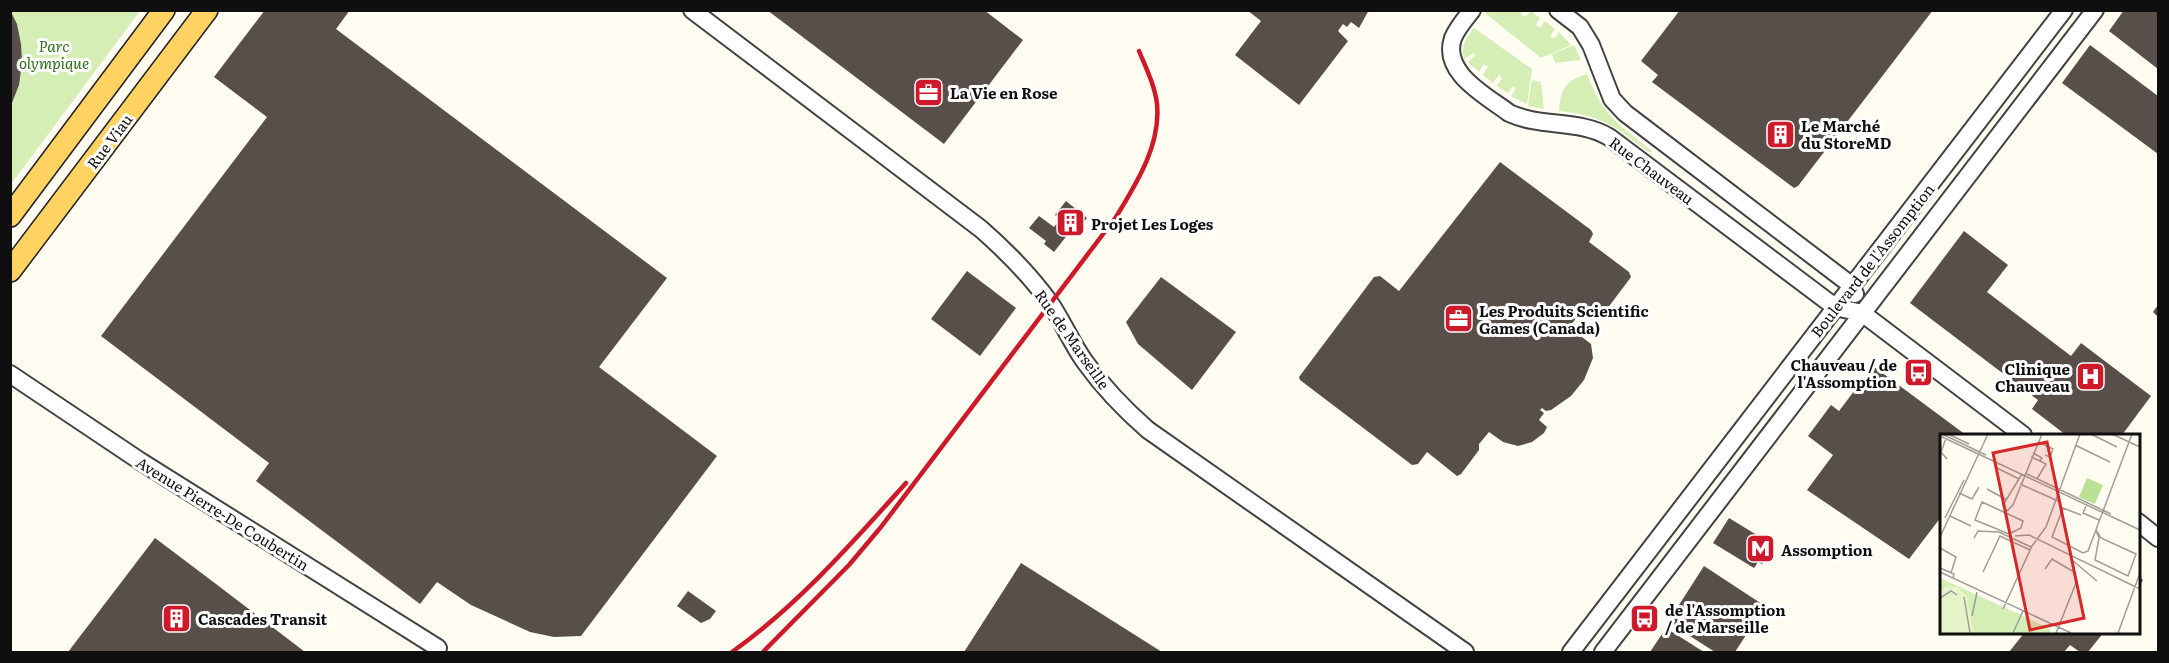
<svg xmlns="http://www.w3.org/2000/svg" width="2169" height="663" font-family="Literata,serif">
  <rect width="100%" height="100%" fill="#fffcf1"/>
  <path fill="#d5eeb6" d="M11,11h129l-129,173z
    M1487,11h36l-2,3 4,3 6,-6 9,7 -4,7 4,3 5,-7 10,8 -5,7 4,3 5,-7 12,13 -30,13 -56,-45z
    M1474,28l58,41 -5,35 -16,-8 5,-8 -3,-2 -5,7 -11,-7 5,-8 -3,-3 -6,8 -10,-8 5,-8 -4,-3 -5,8 -11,-10 7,-6 -1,-3 -10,6c-4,-13 2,-21 10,-31z
    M1574,45l7,15 -26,3 -3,-9z
    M1587,74c17,43 30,49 65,77l-2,2c-35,-26 -45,-37 -91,-42 2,-23 6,-30 28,-37z
    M1532,80l9,2 3,27 -16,-3z"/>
  <path fill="#594f4a" d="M10,10l7,14 4,20 1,19 -3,22 -9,23z
    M265,10h85l-14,19 331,249 -68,89 118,89 -136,180 -27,1 -24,-5 -59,-27 -34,-23 -17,22 -164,-123 13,-18 -168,-127 166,-219 -53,-40z
    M767,10h217l39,30 -79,104z
    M1247,10h122l-10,18 -8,-6 -4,5 -4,-3 -5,7 10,10 -49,64 -64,-50 26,-34z
    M1680,10h253l-135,176 -4,2 -142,-106 6,-7 -17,-14z
    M2124,10h32l2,2v57l-49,-38z
    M2090,45l68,51v58l-96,-71z
    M1500,162l91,68 2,4 -4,8 40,30 2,5 -24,32 -5,2 -6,-5 -10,13 -8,-3 -9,11 22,17 2,14 -9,22 -13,16 -20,14 -5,1 -4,-3 -2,2 4,3 -5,7 8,7 -3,6 -12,9 -14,4 -15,-4 -14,-10 -10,12v6l-18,24 -4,2 -30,-24 -9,12 -6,1 -112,-85 -1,-3 75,-100 6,-1 19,15z
    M1066,201l21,17 -11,14 -4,-3 -18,23 -10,-8 2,-3 -17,-13 10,-12 15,11 6,-8 -5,-4z
    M1964,231l44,34 -21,27 84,64 10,-13 70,53 -29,39h-56l-34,-26 6,-9 -128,-97z
    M967,271l49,37 -36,48 -49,-37z
    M1161,277l75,55 -44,58 -54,-46 -12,-22z
    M2158,305v12l-5,-5z
    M1873,366l93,69h-25v82l-32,42 -102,-69 26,-35 -25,-19 23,-31 8,6z
    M1729,518l41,25 -5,7 4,3 -7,11 -4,-2 -4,6 -41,-25z
    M155,538l61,46 89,68h-237z
    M1021,563l141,89h-198z
    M1704,566l61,40 -30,46h-20l-47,-30z
    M2138,576l5,4 -5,8z
    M688,591l28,20 -6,8 -9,4 -24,-17z
    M1666,628l38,24h-54z
    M2025,632h79l-16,20h-8l-10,-7 -6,7h-55z"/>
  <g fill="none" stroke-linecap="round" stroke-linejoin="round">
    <defs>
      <path id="minor" d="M692,10l289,219c25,22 49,46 69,74 13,19 22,41 35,59 18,25 40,48 63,68l317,222
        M1472,10c-7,9 -15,18 -19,28 -12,35 34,58 56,75 32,15 70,6 100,24l226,170 27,6 161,122
        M1558,10l22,17 11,18 21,54 13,14 226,172 4,9
        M10,374l130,87 298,187
        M2138,522l20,16
        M1571,652l493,-642
        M1603,652l492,-642"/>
      <path id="major" d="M10,216l154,-206
        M10,271l197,-261"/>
    </defs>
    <use href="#minor" stroke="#424242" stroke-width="20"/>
    <use href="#major" stroke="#202020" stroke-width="24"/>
    <use href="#minor" stroke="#fff" stroke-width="16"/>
    <use href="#major" stroke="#ffd261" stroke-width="21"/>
    <path stroke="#cd1929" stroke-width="4.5" d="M732,652c66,-47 120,-109 174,-169
      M763,652l86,-87 32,-38 235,-310c20,-33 45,-72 41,-113 -2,-18 -11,-36 -18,-53"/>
  </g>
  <defs>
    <symbol id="office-square" viewBox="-11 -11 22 22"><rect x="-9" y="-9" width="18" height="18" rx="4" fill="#cd1929" stroke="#fff"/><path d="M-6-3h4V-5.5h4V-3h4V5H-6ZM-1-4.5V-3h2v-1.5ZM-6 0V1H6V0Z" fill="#fff"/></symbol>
    <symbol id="building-square" viewBox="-11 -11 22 22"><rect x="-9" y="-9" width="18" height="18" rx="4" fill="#cd1929" stroke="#fff"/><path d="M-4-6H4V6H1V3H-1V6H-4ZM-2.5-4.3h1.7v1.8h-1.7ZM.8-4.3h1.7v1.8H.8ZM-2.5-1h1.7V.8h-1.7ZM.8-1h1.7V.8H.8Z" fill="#fff"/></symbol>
    <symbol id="bus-square" viewBox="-11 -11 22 22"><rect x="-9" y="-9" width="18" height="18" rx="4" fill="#cd1929" stroke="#fff"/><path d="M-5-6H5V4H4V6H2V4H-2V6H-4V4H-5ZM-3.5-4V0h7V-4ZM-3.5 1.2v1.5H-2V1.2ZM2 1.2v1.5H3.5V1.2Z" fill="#fff"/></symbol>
    <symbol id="hospital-square" viewBox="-11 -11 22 22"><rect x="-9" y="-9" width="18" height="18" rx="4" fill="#cd1929" stroke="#fff"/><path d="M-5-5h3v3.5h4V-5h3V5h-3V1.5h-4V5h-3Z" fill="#fff"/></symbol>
    <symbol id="metro-square" viewBox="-11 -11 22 22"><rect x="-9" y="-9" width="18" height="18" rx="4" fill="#cd1929" stroke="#fff"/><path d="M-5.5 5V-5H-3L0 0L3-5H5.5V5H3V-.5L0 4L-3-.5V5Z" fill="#fff"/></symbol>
  </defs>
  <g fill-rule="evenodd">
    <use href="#office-square" x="912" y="76" width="33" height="33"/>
    <use href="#building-square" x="1764" y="118" width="33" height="33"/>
    <use href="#building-square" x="1054" y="206" width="33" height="33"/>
    <use href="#office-square" x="1442" y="302" width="33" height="33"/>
    <use href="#bus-square" x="1902" y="356" width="33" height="33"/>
    <use href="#hospital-square" x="2074" y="360" width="33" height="33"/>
    <use href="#metro-square" x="1744" y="532" width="33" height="33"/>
    <use href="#building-square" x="160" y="602" width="33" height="33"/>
    <use href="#bus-square" x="1628" y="602" width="33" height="33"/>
  </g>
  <g text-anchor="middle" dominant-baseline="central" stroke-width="6" stroke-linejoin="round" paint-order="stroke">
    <g font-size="15" font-style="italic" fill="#2e6e18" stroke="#fff">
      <text x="54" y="45">Parc<tspan x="54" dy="17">olympique</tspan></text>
    </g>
    <g font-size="15" font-weight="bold" fill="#0f0f0f" stroke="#fff" text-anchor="start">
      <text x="950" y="92">La Vie en Rose</text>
      <text x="1801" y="125">Le Marché<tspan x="1801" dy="17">du StoreMD</tspan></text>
      <text x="1091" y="223">Projet Les Loges</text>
      <text x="1479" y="310">Les Produits Scientific<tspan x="1479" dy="17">Games (Canada)</tspan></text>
      <text x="1897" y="364" text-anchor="end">Chauveau / de<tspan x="1897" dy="17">l'Assomption</tspan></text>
      <text x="2070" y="368" text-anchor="end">Clinique<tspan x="2070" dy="17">Chauveau</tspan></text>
      <text x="1781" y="549">Assomption</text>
      <text x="1665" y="609">de l'Assomption<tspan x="1665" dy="17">/ de Marseille</tspan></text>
      <text x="198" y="618">Cascades Transit</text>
    </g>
    <g font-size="15" fill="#0f0f0f" stroke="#fff">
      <text transform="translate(109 141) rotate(-53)">Rue Viau</text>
      <text transform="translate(1652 170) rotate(37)">Rue Chauveau</text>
      <text transform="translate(1872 260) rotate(-52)">Boulevard de l'Assomption</text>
      <text transform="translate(1073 339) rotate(55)">Rue de Marseille</text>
      <text transform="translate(223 513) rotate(32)">Avenue Pierre-De Coubertin</text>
    </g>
  </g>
  <g transform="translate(1940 434)">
    <rect width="200" height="200" fill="#fffcf1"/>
    <path d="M0,144l109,50 2,5h-111z" fill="#d5eeb6"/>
    <path d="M147,44l16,7 -8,19 -16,-7z" fill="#b9e094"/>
    <path d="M6,153h11l10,9 7,37h-34v-41z" fill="#e7f4c9"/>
    <path fill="none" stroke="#9f9d97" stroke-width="1.5" d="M2,0l44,21M8,0l21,10M151,0l26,13M172,0l28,13M0,2l200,94M6,4l-5,14 6,7M98,8l15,7 -3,8 -5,-2M135,11l35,17M91,23l9,4 2,-3 -9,-5M57,34l22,11M85,39l86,41M82,40l-19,31 4,6 6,-6 29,-71M97,45l9,-15 -6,-3M80,50l38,17M47,55l20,11M19,59l13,6 7,-12M42,68l41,19 -2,7 -12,6 -34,-14zM147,70l-4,9 16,7M141,81l-18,-7 -11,29 31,16 5,-2 44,-117M10,82l21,10M5,84l19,-38M156,96l5,8 35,16 -8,22 -33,-16 4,-22zM75,102l14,-1 111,54M0,103l48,-103M34,104l4,-7 21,1 32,15M0,114l16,9 -5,16M132,126l25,21M0,134l14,6 -1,4M105,135l7,-10 22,13 2,11 -20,50M0,138l131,61M43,138l17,-36 30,14M24,163l6,36M0,164l11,-7 6,4M63,175l29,-63 14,-19 34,-93M32,182l5,-24M73,199l10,-22M178,199l22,-60"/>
    <path fill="#d62828" fill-opacity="0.15" stroke="#d62828" stroke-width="3" d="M107,8l37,176 -54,12 -37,-177z"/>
    <rect width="200" height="200" fill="none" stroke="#0f0f0f" stroke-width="3"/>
  </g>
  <rect width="2169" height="663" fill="none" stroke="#0f0f0f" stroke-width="24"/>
</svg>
